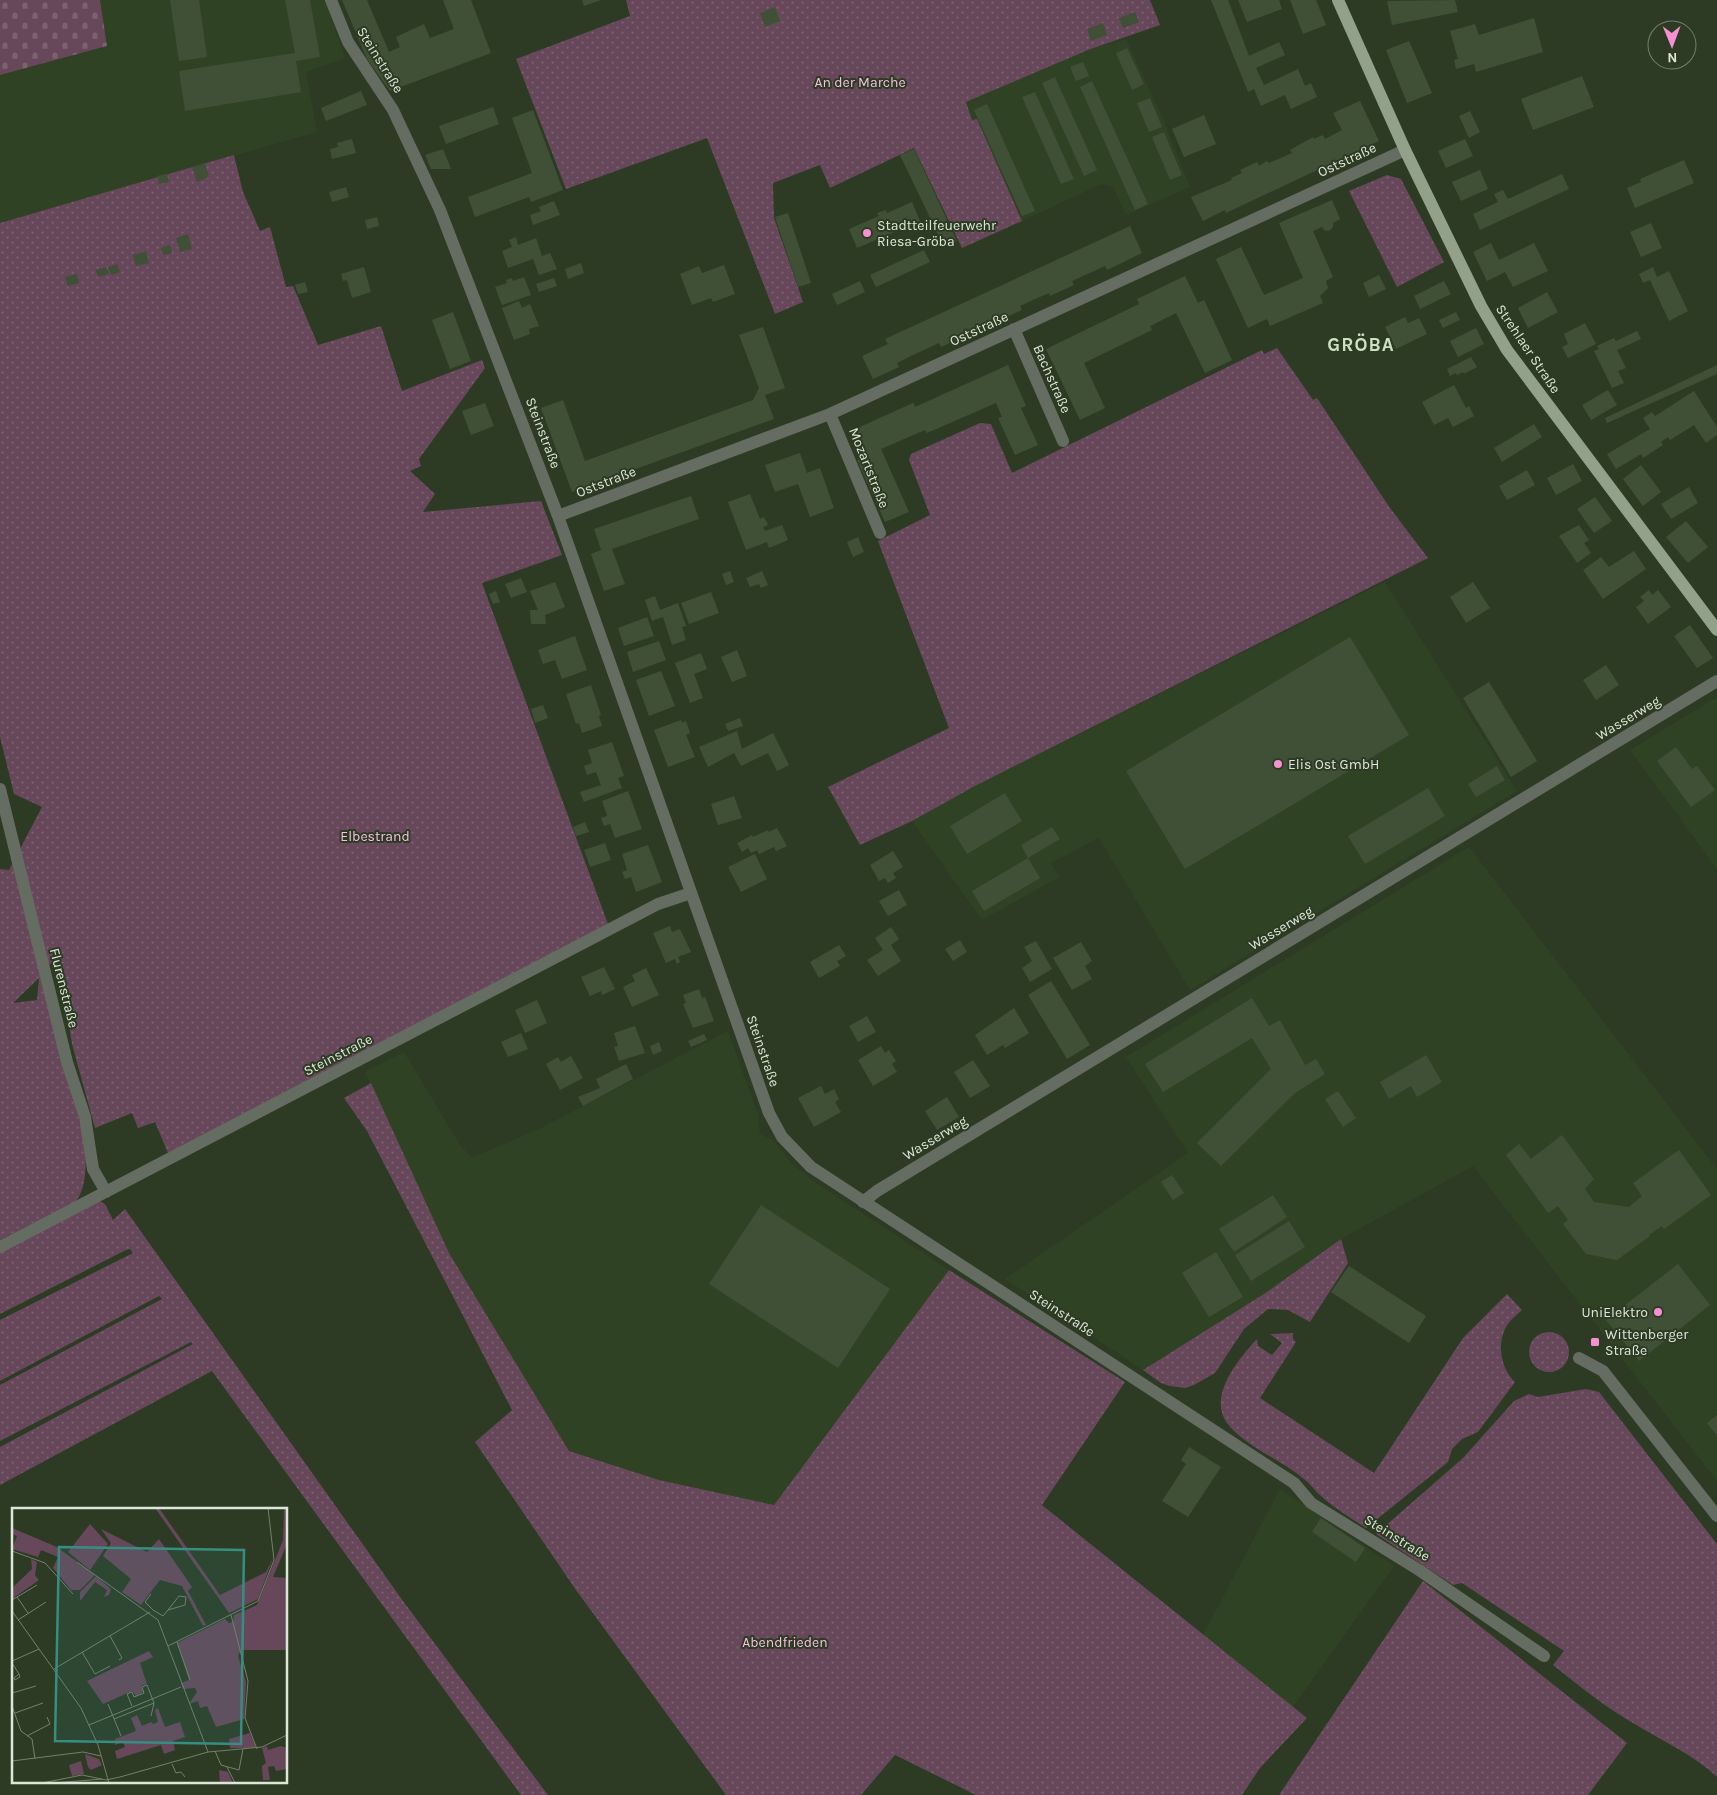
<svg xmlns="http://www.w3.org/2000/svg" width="1717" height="1795" font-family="Karla,sans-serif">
  <defs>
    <pattern id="green-dots" width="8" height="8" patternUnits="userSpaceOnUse" patternTransform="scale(1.25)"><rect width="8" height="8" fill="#67475a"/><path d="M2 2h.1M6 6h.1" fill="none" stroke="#7c6271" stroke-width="1.8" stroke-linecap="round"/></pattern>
    <pattern id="cemetery-stones" width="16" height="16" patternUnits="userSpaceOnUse" patternTransform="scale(1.25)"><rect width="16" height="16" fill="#67475a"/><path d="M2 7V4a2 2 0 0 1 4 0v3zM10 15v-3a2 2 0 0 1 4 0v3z" fill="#7c6271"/></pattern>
  </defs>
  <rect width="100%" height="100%" fill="#2d3b24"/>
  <path fill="#304224" d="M100,0h225l20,58 -39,14 11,60 -317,91v-148l107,-29z
    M1126,39l36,78 28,70 -64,28 -13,-28 -12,-3 -79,37 -45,-102 -5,2 -6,-19 122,-52z
    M1385,582l132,209 -327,199 -91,-152 -48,25 8,14 -77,43 -70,-99 63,-35z
    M1717,697v172l-87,-119z
    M1469,847l248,322v312l-244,-315 -132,73 -74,53 -124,78 -138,-91 183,-126 -62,-96z
    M728,1031l30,84 2,19 13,6 19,24 24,19 133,87 -175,235 -115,-25 -90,-29 -120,-198 -84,-181 39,-20 56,93 12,13 67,-29z
    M1280,1489l114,77 -102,142 -89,-73z"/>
  <path fill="url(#green-dots)" fill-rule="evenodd" d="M626,0h524l10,25 -72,25 -122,52 6,18 5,-1 45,102 -60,27 -48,-100 -84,40 -10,-23 -47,18 1,35 29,84 -28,12 -68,-176 -141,51 -50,-130 114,-43z
    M234,155l9,37 17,39 10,-4 16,60 7,-1 25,59 63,-19 21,65 80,-31 3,8 -66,91 2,7 -11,5 25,23 -12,18 118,-11 21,54 -80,28 126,341 -440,229 -13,-31 -17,6 -6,-15 -37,15 -23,-84 -14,-90 -18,23c15,54 34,109 44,165 3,17 3,46 -8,59l-76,39v-371l9,1 33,-63 -28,-13 -14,-57v-514zM39,978l-2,22 -24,3z
    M1387,175l14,4 43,83 -47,25 -48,-96z
    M1277,348l36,52 4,-2 73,110 38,50 -453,228 -63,35 -52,24 -32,-58 121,-59 -71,-187 52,-26 -21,-55 2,-6 69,-31 11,1 21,49 244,-120 6,-3 2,4z
    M371,1083l78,170 120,198 90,29 115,25 175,-235 176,112 -83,123 265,213 -47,50 -18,27h-266l-81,-40 -34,40h-135l-150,-205 -101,-148 37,-32 -145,-279 -23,-33z
    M99,1201l6,3 8,16 12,-11 278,392 145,194h-27l-309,-424 -212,114v-38l193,-103 -2,-2 -191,99v-56l162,-86 -3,-3 -159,85v-61l133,-67 -3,-4 -4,1 -126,64v-63z
    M1341,1239l7,24 -38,59 -22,-12 -20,-1 -24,20 -29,44 -21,12 -9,3 -15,-2 -9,-3 -18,-13 124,-78z
    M1507,1294l15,16c-5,5 -11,9 -14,14 -12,17 -8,44 7,58l-37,50 -16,7 -10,10 -4,13 -82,66c-15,-10 -32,-20 -46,-33 -6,-5 -10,-12 -16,-16 -22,-19 -60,-33 -77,-56 -20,-27 13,-66 30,-84l1,7 14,9 10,-12 -12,-9 23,-1v6l3,3 -36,56 114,75 89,-135z
    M1529 1352a20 20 0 1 1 40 0a20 20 0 1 1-40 0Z
    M1586,1389l13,3 118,152v233c-24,-23 -55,-36 -84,-54 -29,-17 -54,-37 -80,-58l11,-14 -102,-68 -9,2 -77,-51 87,-76 51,-57 15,-7 9,3z
    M1423,1581l204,162 -39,52h-309z"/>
  <path fill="url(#cemetery-stones)" d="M0,0h100l7,46 -107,29z"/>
  <path fill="#405037" d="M170,0h29l8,57 -28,4z
    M285,0h25l10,57 -24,4 5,31 -116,19 -6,-40 116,-18z
    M342,0h25l22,52 11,-5 -4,-10 28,-13 6,14 24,-9 -11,-29h28l20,53 -101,38 -23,-32z
    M582,0h19l-17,6z
    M1211,0h17l21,56 30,-14 6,13 -29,13 8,17 34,-16 7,17 6,-3 6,14 -26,12 -6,-14 -24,11 -7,-17 -6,3z
    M1238,0h41l3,9 -35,13z
    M1290,0h26l10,25 -23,9z
    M1455,0l3,12 -66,13 -5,-24z
    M775,7l5,14 -15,6 -5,-14z
    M1135,12l4,10 -16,6 -4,-10z
    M1534,18l9,34 -67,20 -2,-8 -18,5 -2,-9 4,-1 -8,-28 25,-7 4,11z
    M1103,23l4,12 -16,6 -4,-12z
    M1409,41l23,52 -25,10 -21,-53z
    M1127,48l17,36 -12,6 -16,-37z
    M1083,62l6,14 -13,5 -6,-14z
    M1582,76l12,31 -61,23 -12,-31z
    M1055,77l42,93 -13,6 -42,-93z
    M1092,81l56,123 -13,6 -55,-123z
    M361,91l6,14 -41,16 -5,-13z
    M1035,92l39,87 -13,5 -39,-87z
    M1150,98l12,29 -13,5 -12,-29z
    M1360,101l19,40 -153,72 -1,-3 -22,11 -12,-24 41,-17 -1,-2 11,-5 -2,-3 17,-8 2,4 8,-5 2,2 23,-10 -2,-3 23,-13 1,2 9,-4 2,4 17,-9 -9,-17z
    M987,104l48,107 -13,5 -48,-106z
    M493,107l6,17 -53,20 -7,-18z
    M533,110l30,80 -32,12 -2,-5 -54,20 -7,-20 64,-24 -20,-55z
    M1470,111l10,21 -11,6 -10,-22z
    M1204,115l12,29 -32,13 -12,-28z
    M1164,132l18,43 -12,5 -18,-43z
    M352,139l4,14 -24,6 -2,-10 8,-2 -1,-4z
    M1465,139l8,17 -27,12 -8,-17z
    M443,149l8,20h-20l-6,-14z
    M914,149l43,92 -13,6 -44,-92z
    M1684,160l10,23 -59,25 -8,-20 14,-6 -1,-3z
    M205,163l4,14 -12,5 -5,-15z
    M1480,170l8,19 -27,12 -9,-19z
    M167,174l2,8 -10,2 -2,-8z
    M1562,174l7,15 -89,41 -7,-16 25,-12 -4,-8 9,-4 5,9z
    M346,187l3,10 -17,5 -3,-10z
    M1332,200l8,19 -7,4v4l-4,4 -5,-1 -2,-3 -9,4 20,46 -7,4 2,7 -8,8 3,7 -53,23 -3,-7 -19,9 -32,-69 25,-12 23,48 39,-17 -24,-55z
    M554,201l6,14 -27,10 -3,-10 11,-4 -2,-4z
    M912,202l8,19 -63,27 -8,-19 30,-13 -2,-3 9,-3 1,3z
    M788,213l23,70 -13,4 -23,-70z
    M377,217l2,9 -12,3 -2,-9z
    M1651,223l11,25 -21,9 -11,-25z
    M1130,226l12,27 -35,17 -2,-4 -33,15 2,4 -24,11 -1,-3 -7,3 -22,10 2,4 -30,14 -2,-4 -28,14 1,3 -22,10 -2,-4 -28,13 -14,7 2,4 -26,12 -11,-23 26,-12 -3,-5z
    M188,234l4,15 -12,3 -4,-14z
    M516,237l2,8 18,-7 6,18 8,-3 7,16 -18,6 -6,-16 -25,9 -6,-17 10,-4 -3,-7z
    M1491,243l8,17 35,-17 14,28 -35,16 -8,-15 -18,9 -14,-29z
    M170,245l2,8 -9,2 -2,-7z
    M924,250l6,12 -54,25 -6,-12z
    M146,251l3,12 -13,3 -3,-11z
    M581,263l3,10 -16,6 -3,-10z
    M117,264l3,8 -9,3 -3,-8z
    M724,265l11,29 -22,8 -2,-4 -19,7 -12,-31 19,-8 3,7z
    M106,267l3,7 -11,3 -2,-7z
    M364,267l7,25 -19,6 -5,-18 -4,1 -2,-7z
    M1653,267l4,10 12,-6 19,40 -19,10 -19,-41 -7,3 -4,-9z
    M77,274l2,9 -11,3 -3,-9z
    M1379,275l7,14 -17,8 -6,-14z
    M1185,276l13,27 6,-3 28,60 -27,13 -29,-60 -26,13 2,4 -68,33 21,45 -25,12 -34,-71 93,-45 -2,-5z
    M524,277l7,18 -29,10 -7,-18 12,-4 -1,-3 6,-2 1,3z
    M554,278l3,8 -18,6 -3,-8z
    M860,281l5,11 -28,13 -5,-11z
    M1444,281l7,13 -31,15 -6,-13z
    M305,282l3,10 -10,2 -3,-9z
    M1547,292l11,20 -30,16 -10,-20z
    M519,301l3,7 8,-4 9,22 -10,3 1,5 -16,6 -12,-32z
    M453,312l18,49 -21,8 -18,-49z
    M1456,312l4,8 -17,8 -4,-8z
    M1405,317l3,6 11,-5 8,16 -31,15 -11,-22z
    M1585,323l11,21 -28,14 -6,-11 6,-3 -4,-10z
    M763,327l22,61 -20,7 9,24 -202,73 -31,-84 22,-8 22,61 168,-61 6,-12 -20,-53z
    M1476,328l8,16 -26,13 -8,-16z
    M1637,331l4,8 -24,11 9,18 -8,3 6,12 -12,5 -18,-37 5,-2 -2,-3 17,-8 2,3z
    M1471,357l6,10 -13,7 -1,-2 -6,3 -1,-2 -6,3 -3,-7z
    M1008,365l18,41 -5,2 17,37 -23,10 -17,-37 4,-1 -6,-14 -69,30 -2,-3 -44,19 28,63 -24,10 -28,-62 6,-2 -12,-27 62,-28 2,4z
    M1717,365v9l-110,49 -2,-5z
    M1454,385l12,23 3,-2 5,10 -21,11 -5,-9 -14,7 -12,-23z
    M1608,390l9,15 -26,15 -9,-15z
    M1694,391l23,36v8l-11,8 -12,-18 -24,15 -2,-3 -7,5 2,3 -20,13 -2,-4 -25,15 -9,-15 43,-25 -7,-11 9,-6 3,4z
    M485,403l9,23 -23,9 -9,-24z
    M1534,424l8,13 -40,25 -8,-14z
    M800,453l7,20 13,-5 14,40 -24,9 -12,-33 -23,8 -10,-27z
    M1573,464l9,17 -26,14 -9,-17z
    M1641,465l20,27 -18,14 -20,-27z
    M1527,470l8,15 -28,15 -8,-14z
    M1689,487l9,16 -27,16 -10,-15z
    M750,494l10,25 4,-2 4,8 -5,2 2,4 17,-6 6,15 -19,8 -2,-6 -21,8 -18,-48z
    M691,496l8,23 -87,30 13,35 -21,7 -13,-37 10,-4 -7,-21z
    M1595,497l17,24 -18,12 -17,-24z
    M1686,521l22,26 -20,16 -22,-26z
    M1579,525l10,15 -5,3 7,10 -14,10 -18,-27z
    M858,537l6,15 -11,5 -6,-15z
    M1634,551l12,18 -43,30 -20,-29 18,-13 8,10z
    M730,571l4,11 -8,3 -4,-11z
    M762,571l6,14 -7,3 -2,-4 -9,3 -4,-9z
    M521,578l6,14 -16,6 -6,-14z
    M555,582l10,25 -20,8 1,9h-15l-1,-14h8l-8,-19z
    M1473,582l17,26 -24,15 -16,-26z
    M1649,590l3,5 6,-5 13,17 -23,17 -12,-17 8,-6 -4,-4z
    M496,591l4,11 -7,2 -4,-10z
    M711,592l8,21 -30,11 -8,-21z
    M655,596l5,14 18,-7 8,23 -4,1 4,13 -14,5 -9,-28 -11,4 -7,-21z
    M647,617l7,19 -30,10 -6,-18z
    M1690,625l23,33 -16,10 -23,-32z
    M575,636l12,34 -25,9 -7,-19 -12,4 -5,-14z
    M1350,637l59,98 -224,134 -59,-98z
    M659,641l7,19 -33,12 -6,-20z
    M737,650l10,26 -15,6 -11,-25z
    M701,653l6,16 -13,5 9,24 -13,5 -15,-40z
    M1606,665l13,20 -23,15 -13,-20z
    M661,671l14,35 -26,10 -13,-36z
    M1489,682l48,79 -26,16 -48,-79z
    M591,685l10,30 -2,1 3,10 -20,7 -3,-10 -3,1 -10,-30z
    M543,705l5,13 -13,5 -4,-14z
    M740,718l3,8 -15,5 -3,-7z
    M681,720l1,3 4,-2 4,12 -4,2 9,22 -27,10 -14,-37z
    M737,731l5,18 31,-16 16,32 -12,6 -9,-18 -27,13 -7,-13 -26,14 -9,-20z
    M612,742l12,34 -6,2 4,10 -38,14 -4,-10 21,-7 -5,-13 -9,3 -3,-9 8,-3 -4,-13z
    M1676,747l16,22 5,-3 18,24 -24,17 -34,-46z
    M1497,766l8,14 -29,17 -8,-13z
    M1428,788l17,28 -80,48 -17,-28z
    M628,791l14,38 -27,9 -5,-14 -6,2 -3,-8 6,-2 -5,-15z
    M1005,793l17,28 -55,33 -17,-28z
    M734,796l8,22 -24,7 -7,-21z
    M585,822l4,10 -13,4 -3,-9z
    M1052,827l8,12 -32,19 -7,-13z
    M777,828l10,18 -11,5 -2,-4 -15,7 -2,-4 -6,3 -3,-5 -6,4 -5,-9 15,-8 1,2 15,-7 1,2z
    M605,843l6,17 -21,7 -6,-17z
    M648,845l14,37 -26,10 -5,-15 -6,2 -3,-7 5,-2 -5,-16z
    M893,851l10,16 -10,6 3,5 -8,5 -3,-5 -6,3 -9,-16z
    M755,854l12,25 -26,13 -13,-25z
    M1028,858l12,20 -56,33 -12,-20z
    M899,890l8,15 -19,11 -9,-15z
    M670,926l2,6 8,-3 11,23 -13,5 2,5 -3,2 -2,-5 -9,4 -13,-30z
    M891,927l8,12 -8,6 10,16 -23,15 -11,-16 16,-10 -8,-12z
    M960,940l7,12 -14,9 -8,-12z
    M1036,941l16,28 -22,13 -8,-14 10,-7 -8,-14z
    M1081,942l11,19 -7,5 7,13 -20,11 -19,-32z
    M839,945l7,11 -9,5 3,5 -21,12 -9,-16z
    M604,967l11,22 -13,6 -1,-4 -11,5 -9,-19z
    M646,968l13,27 -27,12 -9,-20 12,-6 -3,-6z
    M1051,981l39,64 -23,14 -39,-64z
    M699,989l3,9 3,-1 9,24 -21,7 -10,-24 3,-1 -3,-8z
    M1252,998l17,28 11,-6 25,45 11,-6 9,15 -30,19 -74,73 -24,-23 74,-74 -19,-31 -89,54 -18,-28z
    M537,1000l10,23 -22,10 -10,-23z
    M1014,1008l15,25 -24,15 -2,-3 -16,10 -12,-20z
    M867,1016l9,16 -18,10 -9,-16z
    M635,1026l10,27 -26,8 -5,-14 4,-1 -4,-13z
    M521,1033l7,16 -20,8 -7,-15z
    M704,1034l3,6 -16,7 -3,-6z
    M659,1042l3,9 -9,4 -3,-9z
    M881,1046l4,7 4,-3 7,11 -4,3 5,8 -24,14 -15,-26z
    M1426,1055l16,27 -25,15 -6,-11 -22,13 -9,-17z
    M571,1056l12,22 -23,12 -14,-26 12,-7 3,5z
    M973,1060l17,26 -20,12 -16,-26z
    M626,1064l7,15 -50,27 -5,-9 22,-9 -4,-9z
    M821,1086l4,8 9,-5 5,10 -4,3 6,10 -27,15 -16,-29z
    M1338,1091l18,27 -13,9 -18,-28z
    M947,1097l12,20 -22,13 -12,-19z
    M1562,1135l32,44 -9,10 9,13 35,5 13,-11 -9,-13 46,-33 32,45 -47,34 -2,-3 -13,9 1,1 -33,24 -31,-6 -23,-30 5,-4 -10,-14 -10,7 -42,-58 13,-11 12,15z
    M1172,1175l12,18 -11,7 -12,-18z
    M1273,1195l14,22 -53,35 -15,-23z
    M761,1205l129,84 -52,79 -129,-84z
    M1289,1221l16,26 -54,34 -16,-26z
    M1216,1252l27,45 -34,20 -27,-44z
    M1678,1264l32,41 -71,56 -33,-41z
    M1349,1266l77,50 -17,27 -78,-51z
    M1717,1415v21l-10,-13z
    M1189,1447l32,20 -33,50 -26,-16 24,-37 -5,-4z
    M1321,1518l44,30 -9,14 -44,-30z"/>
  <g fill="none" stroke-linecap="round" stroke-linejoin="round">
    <path stroke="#656c61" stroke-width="12" d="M331,0l17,42 45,68 47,100 118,306 211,597 13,24 29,30 483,316 17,20 108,67 125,86
      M1014,329l49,112
      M830,414l50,119
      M558,516l272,-102 575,-264
      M0,789l67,273 18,55 8,52 13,23
      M863,1202l14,-11 840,-510
      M0,1247l658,-343 33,-11
      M1579,1358l24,13 114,145"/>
    <path stroke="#92a189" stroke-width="12" d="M1338,0l67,150 76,156 26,44 210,280"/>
  </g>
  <g fill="#f690d0" stroke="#2d3b24" stroke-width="2">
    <circle cx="867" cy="233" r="5"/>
    <circle cx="1278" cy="764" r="5"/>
    <circle cx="1658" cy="1312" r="5"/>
    <rect x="1590" y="1337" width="10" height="10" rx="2.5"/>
  </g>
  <g text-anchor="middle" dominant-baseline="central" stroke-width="4" stroke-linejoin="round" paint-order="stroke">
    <g font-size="14" fill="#dde7d8" stroke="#2d3b24">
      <text transform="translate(380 60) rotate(58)">Steinstraße</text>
      <text transform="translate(1347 160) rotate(-25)">Oststraße</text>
      <text transform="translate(979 329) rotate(-25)">Oststraße</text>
      <text transform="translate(1528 349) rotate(56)">Strehlaer Straße</text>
      <text transform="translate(1052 379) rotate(66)">Bachstraße</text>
      <text transform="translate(543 433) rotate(69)">Steinstraße</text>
      <text transform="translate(869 468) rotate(68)">Mozartstraße</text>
      <text transform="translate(606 482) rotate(-21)">Oststraße</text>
      <text transform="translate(1628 718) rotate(-31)">Wasserweg</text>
      <text transform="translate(1281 928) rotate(-31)">Wasserweg</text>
      <text transform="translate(64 988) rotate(76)">Flurenstraße</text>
      <text transform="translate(763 1051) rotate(71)">Steinstraße</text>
      <text transform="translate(338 1055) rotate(-27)">Steinstraße</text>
      <text transform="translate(935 1138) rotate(-31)">Wasserweg</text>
      <text transform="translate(1062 1313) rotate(33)">Steinstraße</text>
      <text transform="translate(1397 1538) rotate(32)">Steinstraße</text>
    </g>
    <g font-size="14" fill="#fbbfe3" stroke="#2d3b24">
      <text x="860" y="82">An der Marche</text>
      <text x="375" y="836">Elbestrand</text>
      <text x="785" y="1642">Abendfrieden</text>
    </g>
    <g font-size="14" fill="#dde7d8" stroke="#2d3b24" text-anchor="start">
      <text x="877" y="225">Stadtteilfeuerwehr<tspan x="877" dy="16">Riesa-Gröba</tspan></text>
      <text x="1288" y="764">Elis Ost GmbH</text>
      <text x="1648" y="1312" text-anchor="end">UniElektro</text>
      <text x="1605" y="1334">Wittenberger<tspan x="1605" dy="16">Straße</tspan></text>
    </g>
    <g font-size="19" font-weight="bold" letter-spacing="1" fill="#cee1c3" stroke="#2d3b24">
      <text x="1361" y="345">GRÖBA</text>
    </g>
  </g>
  <g transform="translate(12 1508)">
    <rect width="275" height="275" fill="#2d3b24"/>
    <path d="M143,0h4l61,87 46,-23 7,-14 -15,41 -29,14zM272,0h3v36l-14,33 14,1v72h-46l-3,6 8,26 -2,37 -28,8 -9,-21 -7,2 -2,-7 -9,3 8,-12 -2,-4 -12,1 -2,-6 8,-3 -12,-37 48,-24 4,4 4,-1 1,-7 23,-10 26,-65zM78,16l18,20 -18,26 -22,-18zM0,20l45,19 38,28 -15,15h-9l-18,-22 5,-11 -17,-7 -3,7 -26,-8 5,-13 -5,-2zM89,21l46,23 12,-13 33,48 -4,4 18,34 -3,1 -21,-40 -22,-6 -19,25 -19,-13 9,-13 -28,-23 8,-13zM19,51l6,3 -2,13 4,5 -27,19v-11l20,-19zM84,68l15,13 -2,6 -5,2 3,-7 -12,-8 -15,19v-9zM137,143l4,6 -13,6 7,21 -6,2 2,6 -7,4 -4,-5 -29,13 -16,-23zM146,200l7,19 15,-5 5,15 -12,4 2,9 -11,4 -3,-9 -44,14 -2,-8 10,-4 -2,-5 -8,3v-6l21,-8 -5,-13 6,-3 5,11 9,-4 2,2 5,-2 -3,-12zM73,246l14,5 3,6 -11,5 -3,-3zM69,253l3,13 -12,2 -3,-11z" fill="#67475a"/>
    <path d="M255,238l1,4 13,-4 6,2v21l-11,2 -2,-5 -6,1 2,13h-7l-1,-14 4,-3 -4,-15zM207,262l9,2 5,11h-13z" fill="#67475a"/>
    <path d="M238,225l6,15h-26l-1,-9z" fill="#67475a"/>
    <path fill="none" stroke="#73806c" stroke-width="1" d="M0,43l33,12 28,31M65,54l81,58 50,132M139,86l-6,8 8,8M5,89l11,16M0,92l25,-15M141,102l10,6 5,-6 11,-14 7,1 -1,8 -17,5M0,103l69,97 17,37 11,38M219,107l17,66 -3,37 12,31M6,112l28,-18M98,128l12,22 -3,2M165,134l13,38M156,138l90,-45 16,-41 -6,-52M70,144l13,22 15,-8M0,153l27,-12M0,155l7,11 1,3 -5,3 -1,-2 5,-4M42,161l96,-57M0,185l24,-7M96,196l13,32M0,198l9,25 11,8 3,20M120,198l-5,-12 5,-2 2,5 10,-4 -2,-6 5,-2 7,18 -3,13M3,205l28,-10M102,211l40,-16M77,217l92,-38M15,228l23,-12 -3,-7M203,243l6,14 18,5 4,-21M0,253l71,-9 18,4M160,256l4,9 5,-1 4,5M215,259l8,16M30,275l40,-8 24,5 14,-3 88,-25 54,-5 25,-12M42,275l48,-4"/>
    <path fill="#388d83" fill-opacity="0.15" stroke="#388d83" stroke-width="2.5" d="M47,39l185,3 -3,194 -186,-3z"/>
    <rect width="275" height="275" fill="none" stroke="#dde7d8" stroke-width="2.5"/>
  </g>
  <g transform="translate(1672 45) rotate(179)"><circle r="24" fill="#2d3b24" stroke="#73806c"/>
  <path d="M0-4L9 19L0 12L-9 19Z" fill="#f690d0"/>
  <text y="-8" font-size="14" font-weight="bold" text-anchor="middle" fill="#dde7d8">N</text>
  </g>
</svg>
